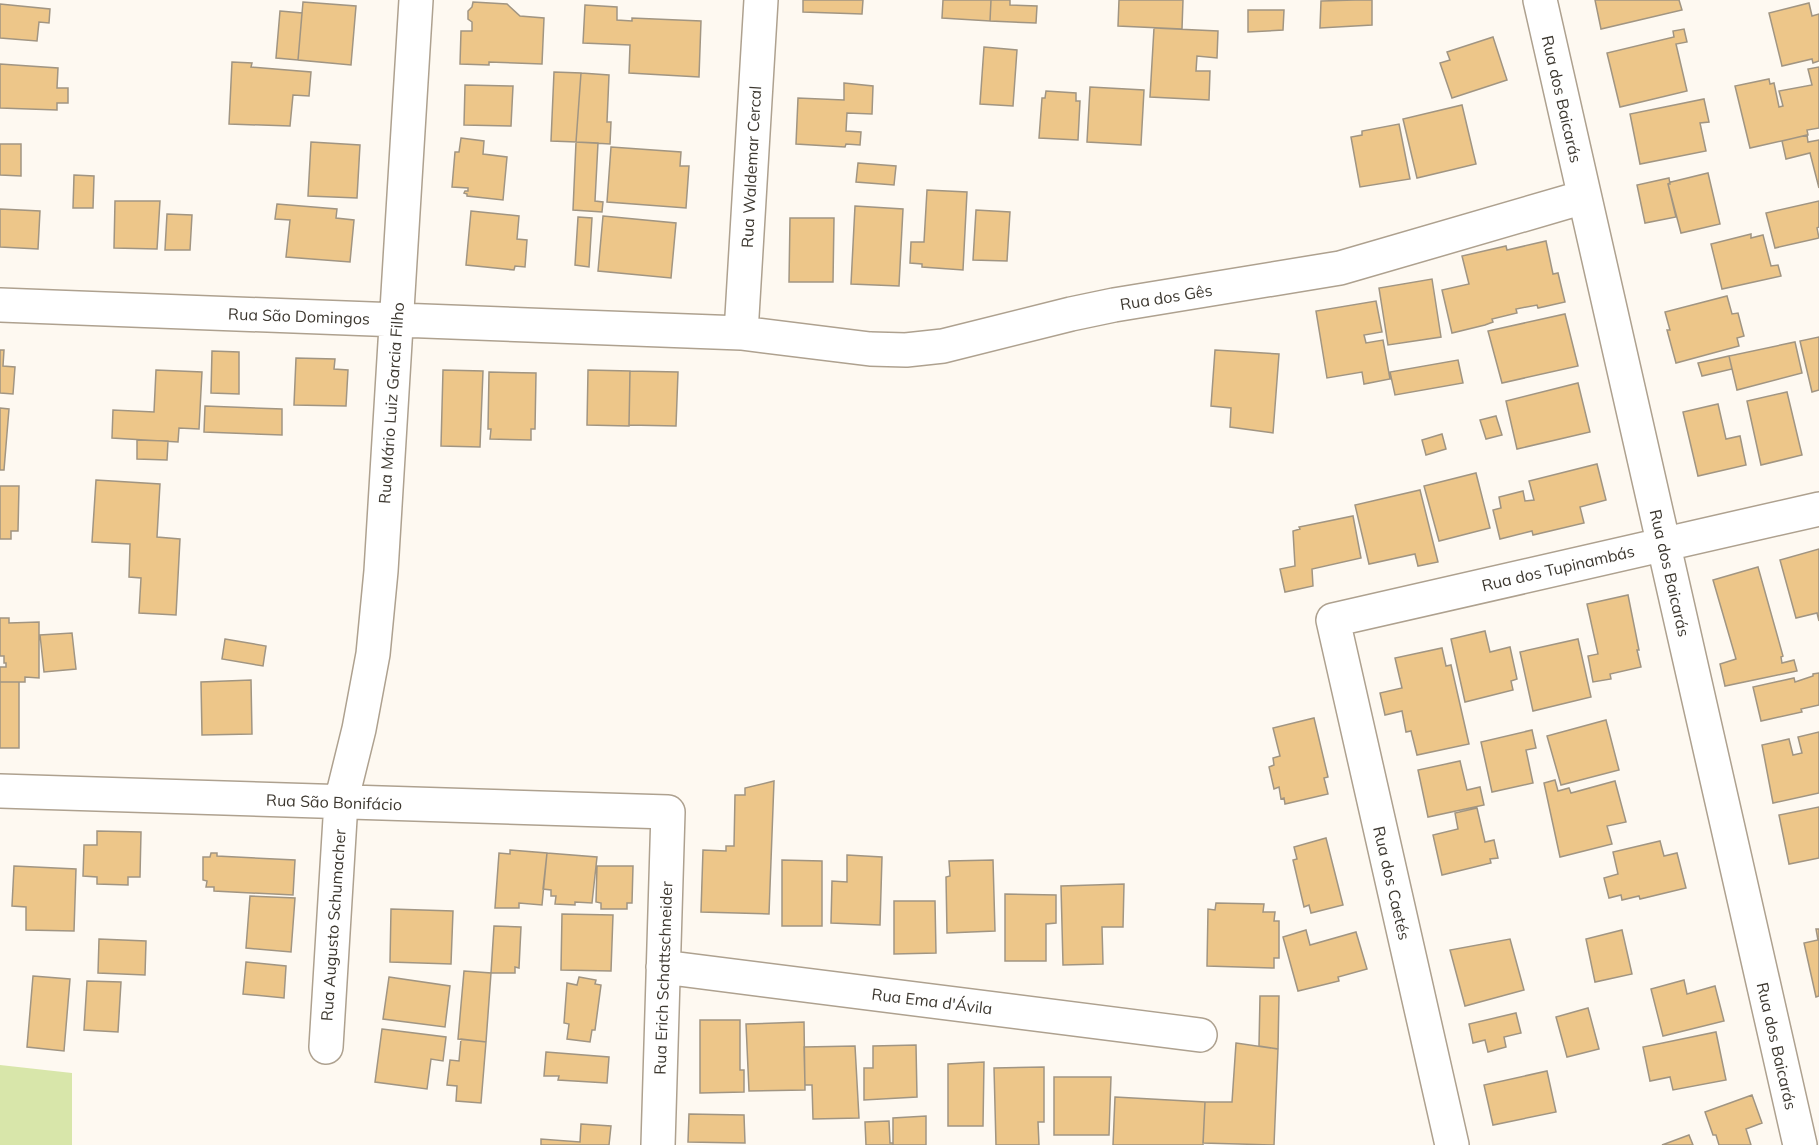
<svg xmlns="http://www.w3.org/2000/svg" width="1819" height="1145" font-family="Mulish,sans-serif">
  <rect width="100%" height="100%" fill="#fef9f1"/>
  <path fill="#d8e6aa" d="M0,1065l72,8v72h-72z"/>
  <path fill="#edc689" stroke="#a19582" stroke-width="1.5" d="M803,0h60l-1,14 -59,-2z
    M943,0h48l-1,21 -48,-3z
    M991,0h19v5l27,1 -1,17 -46,-2z
    M1119,0h64l-1,29 -64,-3z
    M1355,0h17v25l-52,3 1,-27z
    M1595,0h84l3,10 -81,19z
    M303,2l53,4 -5,59 -53,-5z
    M473,2l34,2 13,12 24,2 -2,46 -53,-2v3l-29,-1 1,-33h11v-9l-4,-3v-8l4,-4z
    M1809,3l3,13 7,-2v47l-6,2 -1,-4 -30,7 -13,-53z
    M0,4l50,5 -1,14 -10,-1 -2,19 -37,-3z
    M585,5l32,2v13l15,1v-3l69,3 -2,56 -70,-4 1,-28 -47,-2z
    M1248,10h36l-1,20 -35,2z
    M280,11l22,2 -4,47 -22,-2z
    M1154,28l64,3 -1,27 -20,-2 -1,15h14l-1,29 -59,-3z
    M1684,29l3,13 -11,2 11,47 -67,16 -13,-54 67,-16 -1,-6z
    M1493,37l14,43 -55,18 -12,-35 10,-3 -3,-8z
    M984,47l33,3 -4,56 -33,-2z
    M232,62l20,1 -1,4 60,5 -2,24 -16,-1 -3,31 -61,-2z
    M0,64l58,4 -1,20h11v15h-11v7l-57,-2z
    M1819,67v61l-12,2 1,5 -58,13 -15,-62 34,-7 1,5 4,-1 5,24 4,-1 -4,-15 33,-6 -4,-16z
    M554,72l27,1 -5,69 -25,-1z
    M581,73l28,2 -2,47h4l-1,22 -34,-2z
    M844,83l29,3 -1,28 -25,-1 -1,18 15,1 -1,13 -14,-1 -1,3 -49,-3 2,-46 46,2z
    M465,85l48,1 -2,40 -47,-1z
    M1090,87l54,3 -3,55 -54,-3z
    M1046,91l30,2v8h4l-2,39 -39,-2 3,-40h3z
    M1704,99l5,23 -9,1 6,28 -66,13 -10,-50z
    M1462,105l14,59 -59,14 -14,-59z
    M1399,124l11,55 -50,8 -9,-50 11,-2v-4z
    M1807,135l1,7 11,-2v48l-9,-35 -24,6 -4,-18z
    M461,138l23,3 -1,13 24,3 -4,43 -36,-4v-2l-3,-1 1,-2h3v-3l-16,-1 3,-35h4z
    M311,142l49,3 -3,53 -49,-2z
    M576,142l22,1 -3,58 8,1 -1,10 -29,-2z
    M0,144h21v32l-21,-1z
    M611,147l70,5 -1,14h9l-3,42 -79,-6z
    M858,163l38,3 -2,19 -38,-3z
    M1708,173l12,51 -39,9 -13,-49 3,-2z
    M74,175l20,1 -1,32h-20z
    M1669,178l1,6h-2l8,33 -31,6 -8,-38z
    M927,190l40,2 -4,78 -41,-3v-3l-12,-1 1,-21h13z
    M115,201h45l-3,48 -43,-1z
    M1819,201v26l-2,1 2,10 -44,10 -9,-35z
    M277,204l60,5 -1,9 18,2 -4,42 -64,-5 4,-37 -15,-1z
    M855,206l48,3 -4,77 -48,-2z
    M0,209l40,2 -2,38 -38,-2z
    M976,210l34,2 -3,49 -34,-1z
    M471,211l48,5 -2,23 10,1 -2,27 -10,-1 -1,4 -48,-5z
    M167,214l25,1 -2,35h-25z
    M603,216l73,7 -5,55 -73,-7z
    M578,217l14,1 -3,49 -14,-2z
    M790,218h44l-1,64h-44z
    M1751,234v4l12,-3 8,31 7,-1 3,11 -59,13 -11,-45z
    M1546,241l7,33 5,-1 7,29 -27,6 -1,-3 -21,4 1,4 -25,6 1,3 -8,3 -33,8 -10,-43 27,-6 -7,-28 44,-10 1,4z
    M1432,279l9,58 -53,8 -9,-57z
    M1727,296l5,18 6,-1 6,23 -7,2 2,8 -63,17 -9,-33h3l-5,-18z
    M1376,301l6,31 -18,3 2,8 17,-3 7,39 -26,5 -2,-12 -35,6 -11,-67z
    M1565,314l13,52 -76,17 -14,-52z
    M1819,337v53l-7,2 -12,-51z
    M1795,342l7,31 -65,17 -8,-34z
    M0,350h4l-1,16 12,1 -2,27 -13,-1z
    M1215,350l64,4 -6,79 -43,-6 1,-19 -20,-2z
    M212,351l27,1v42l-28,-1z
    M1729,356l3,13 -30,7 -4,-13z
    M296,358l39,1 -1,10 14,1 -2,36 -52,-1z
    M1458,360l5,23 -68,12 -5,-23z
    M156,370l46,2 -3,57 -20,-1 -1,14 -66,-4 1,-28 41,2z
    M443,370l40,1 -3,76 -39,-1z
    M588,370l42,1 -1,55 -42,-1z
    M630,371l48,1 -2,54 -47,-1z
    M489,372l47,1 -1,56h-4v11l-41,-1 1,-10h-3z
    M1578,383l12,49 -73,17 -11,-48z
    M1787,392l15,63 -41,10 -14,-64z
    M1718,404l8,35 14,-3 6,29 -48,11 -15,-64z
    M205,406l77,3v26l-78,-3z
    M0,408l9,1 -5,61h-4z
    M1496,416l6,19 -16,4 -6,-19z
    M1442,434l4,15 -20,6 -4,-15z
    M137,440l31,1 -1,19 -30,-1z
    M1597,464l9,36 -26,7 4,16 -51,12 -1,-4 -32,8 -7,-29 8,-2 -2,-11 24,-6 2,10 9,-1 -5,-19z
    M1476,473l14,55 -51,13 -15,-55z
    M96,480l64,4 -3,53 23,2 -4,76 -37,-2 2,-35 -12,-1 1,-33 -38,-2z
    M0,486h19l-1,45h-7v8h-11z
    M1420,490l18,72 -20,4 -3,-12 -46,10 -14,-59z
    M1353,516l8,42 -49,11 1,17 -28,6 -5,-23 15,-3 -2,-35 7,-2 -1,-2z
    M1819,549v72l-2,-8 -21,5 -16,-58z
    M1758,567l25,89 -2,1 1,6 12,-3 3,11 -72,15 -5,-22 16,-5 -23,-79z
    M1628,595l11,55h-2l4,17 -31,7 1,5 -18,3 -5,-26 10,-2 -11,-50z
    M0,618h9v5l30,-1v56l-14,-1v5h-25v-15h6v-4h-2v-7h-4z
    M1485,631l5,21 20,-5 7,32 -6,2 2,9 -48,12 -14,-63z
    M72,633l4,36 -32,3 -4,-37z
    M225,639l41,7 -3,20 -41,-7z
    M1578,639l13,58 -58,14 -13,-59z
    M1442,648l4,18 5,-1 18,79 -52,11 -6,-24 -5,1 -4,-21 -17,4 -5,-22 22,-5 -7,-30z
    M1819,673v32l-18,4 1,3 -41,9 -8,-34 41,-9 1,4 18,-6v-2z
    M251,680l1,54 -50,1 -1,-53z
    M0,682h19v66h-19z
    M1314,718l14,59 -4,1 4,16 -43,10 -1,-6 -3,1 -2,-12 -5,2 -5,-22 5,-2 -1,-7 7,-2 -7,-28z
    M1606,720l13,50 -58,15 -14,-49z
    M1532,730l4,18 -10,2 7,33 -41,9 -11,-50z
    M1819,732v61l-46,10 -11,-58 27,-6 4,16 9,-2 -4,-16z
    M1460,761l7,29 13,-3 4,18 -56,12 -10,-47z
    M1555,780l3,11 11,-3 2,5 44,-12 11,41 -19,4 5,18 -52,13 -16,-74z
    M774,781l-5,133 -68,-2 2,-62 23,1v-5h8l1,-51h10v-7z
    M1819,807v51l-30,6 -10,-49z
    M1477,808l8,34 9,-2 4,18 -8,1 1,4 -49,12 -9,-40 25,-6 -3,-16z
    M97,831l44,1 -1,45h-12v8l-31,-1v-7l-14,-1 1,-31h13z
    M1326,838l17,67 -32,8 -2,-8 -5,2 -11,-47 4,-1 -3,-12z
    M1660,841l4,15 13,-3 9,35 -46,11 -1,-3 -17,4 -1,-5 -12,3 -5,-20 14,-4 -5,-22z
    M510,850l37,3 -5,52 -23,-2v5h-24l4,-55 11,1z
    M211,853h6v3l78,4 -2,35 -79,-4v-4h-8l1,-6 -4,-1v-23h7z
    M547,853l50,4 -5,46 -17,-1v3l-20,-1 1,-8h-5v-6l-8,-1z
    M847,855l35,2 -2,68 -49,-2 1,-42 15,1z
    M782,860l40,1v65h-40z
    M993,860l2,71 -48,2 -1,-56 4,-1 -1,-15z
    M14,866l62,3 -2,62 -48,-1v-23l-14,-1z
    M597,866h36l-1,37h-5v6h-26v-6l-5,-1z
    M1124,884l-1,43h-21l1,37 -40,1 -2,-79z
    M1005,894l51,1v28l-10,1v37h-41z
    M250,896l45,2 -4,54 -45,-4z
    M894,901h41l1,52 -42,1z
    M1216,903l48,1 -1,8h12l-1,9h5v37h-5v10l-67,-2 1,-57 7,1z
    M391,909l62,2 -2,53 -61,-2z
    M562,914l51,1 -2,56 -50,-1z
    M494,926l27,1 -2,41 -4,-1v6h-24z
    M1816,929h3v67l-3,1 -12,-54 14,-3z
    M1306,930l4,15 46,-13 11,37 -29,8 1,4 -41,10 -15,-54z
    M1622,930l10,44 -37,8 -9,-43z
    M99,939l47,2 -1,34 -47,-2z
    M1510,939l14,51 -59,16 -15,-56z
    M246,962l40,4 -2,32 -41,-4z
    M464,971l27,2 -5,69 -28,-3z
    M33,976l37,3 -6,72 -37,-4z
    M389,977l61,9 -5,41 -62,-8z
    M579,977l17,3 -1,4 6,1 -6,45h-3l-2,12 -23,-3 2,-15 -5,-1 3,-40 10,2z
    M1684,980l3,14 28,-8 9,35 -61,15 -12,-47z
    M87,981l34,1 -3,50 -34,-2z
    M1260,996h19l-1,53 -19,-3z
    M1588,1008l11,41 -32,8 -11,-40z
    M1516,1013l5,20 -17,4 2,10 -18,5 -3,-12 -12,3 -4,-19z
    M700,1020h40v50h4v22l-44,1z
    M804,1022l1,68 -56,1 -3,-67z
    M382,1029l64,8 -3,24 -12,-2 -4,30 -52,-7z
    M1716,1032l10,48 -53,10 -3,-13 -20,4 -7,-34z
    M461,1039l25,3 -5,61 -25,-2 1,-15 -10,-1 3,-25 9,1z
    M1236,1043l42,6 -4,96 -71,-2 2,-41h27z
    M916,1045l1,52 -53,3v-32h9v-22z
    M855,1046l4,72 -46,1 -1,-34h-7l-1,-38z
    M546,1052l63,5 -2,26 -49,-3 1,-4h-15z
    M984,1062l-1,64h-35v-62z
    M1044,1067v55h-6l1,23h-43l-2,-77z
    M1547,1071l9,41 -63,13 -9,-40z
    M1054,1077h57l-2,58h-55z
    M1752,1095l10,28 -16,6 5,16h-32l-3,-10h-3l-8,-23z
    M1115,1097l90,5 -2,43h-90z
    M689,1114l55,1 1,28 -57,-1z
    M926,1116v29h-33v-27z
    M889,1121l1,22h3v2h-27l-1,-23z
    M581,1124l30,2 -2,19h-68v-6l39,3z
    M1689,1135l4,10h-31z"/>
  <g fill="none" stroke-linecap="round" stroke-linejoin="round">
    <defs>
      <path id="minor" d="M1540,0l260,1145
        M0,305l741,28 129,16 36,1 37,-4 128,-32 43,-9 226,-37 244,-71
        M741,333l20,-333
        M0,791l668,21 -10,333
        M663,967l537,68
        M326,1047l15,-245 18,-73 14,-75 8,-83 35,-571
        M1452,1145l-119,-525 486,-111"/>
    </defs>
    <use href="#minor" stroke="#aea18f" stroke-width="36"/>
    <use href="#minor" stroke="#fff" stroke-width="33"/>
  </g>
  <g text-anchor="middle" dominant-baseline="central" stroke-width="6" stroke-linejoin="round" paint-order="stroke">
    <g font-size="16" fill="#3d3830" stroke="#fff">
      <text transform="translate(1562 99) rotate(77)">Rua dos Baicarás</text>
      <text transform="translate(751 167) rotate(-87)">Rua Waldemar Cercal</text>
      <text transform="translate(1166 297) rotate(-9)">Rua dos Gês</text>
      <text transform="translate(299 316) rotate(2)">Rua São Domingos</text>
      <text transform="translate(391 403) rotate(-86)">Rua Mário Luiz Garcia Filho</text>
      <text transform="translate(1558 568) rotate(-13)">Rua dos Tupinambás</text>
      <text transform="translate(1670 573) rotate(77)">Rua dos Baicarás</text>
      <text transform="translate(334 802) rotate(2)">Rua São Bonifácio</text>
      <text transform="translate(1392 883) rotate(77)">Rua dos Caetés</text>
      <text transform="translate(333 925) rotate(-86)">Rua Augusto Schumacher</text>
      <text transform="translate(663 978) rotate(-88)">Rua Erich Schattschneider</text>
      <text transform="translate(932 1001) rotate(7)">Rua Ema d'Ávila</text>
      <text transform="translate(1777 1046) rotate(77)">Rua dos Baicarás</text>
    </g>
  </g>
</svg>
